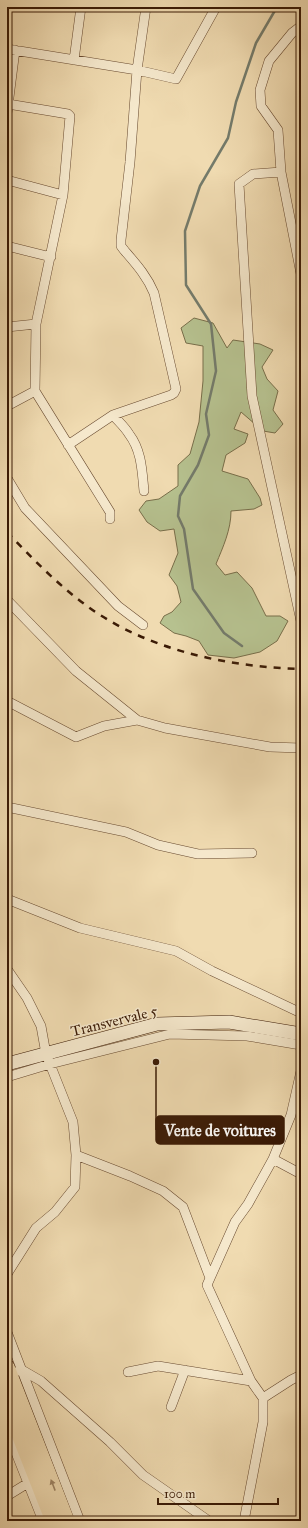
<svg xmlns="http://www.w3.org/2000/svg" width="308" height="1528" font-family="'IM FELL Great Primer',serif">
  <rect width="100%" height="100%" fill="#f0dbb1"/>
  <filter id="stains"><feTurbulence type="fractalNoise" baseFrequency=".005" numOctaves="4"/><feColorMatrix values="0 0 0 0 .2 0 0 0 0 .09 0 0 0 0 .02 0 0 0 .5 -.17"/></filter>
  <radialGradient id="worn" r=".72"><stop offset=".6" stop-color="#630" stop-opacity="0"/><stop offset="1" stop-color="#630" stop-opacity=".3"/></radialGradient>
  <path fill="#b6c18f" stroke="#786e4a" d="M194,318l19,5 14,25 6,-8 27,4 13,6 -11,17 5,12 11,12 -5,19 10,14 -8,9 -12,-2 -22,-19 -7,17 14,5 -3,9 -19,12 -4,16 26,8 12,19 2,7 -8,4 -23,2c0,19 -8,36 -15,53l9,11 12,-3 15,16 14,28h14l8,5 -11,20 -17,11 -26,6 -26,-3 -9,-14 -13,-5 -12,-3 -14,-10 4,-7 8,-4 9,-10 -4,-16 -8,-11 9,-22 -4,-24 -14,2 -13,-9 -8,-12 7,-9 13,-2 19,-13v-21l12,-11 9,-32 4,-41v-35l-17,-3 -5,-15z"/>
  <g fill="none" stroke-linecap="round" stroke-linejoin="round">
    <path stroke="#747b6b" stroke-width="2.5" d="M242,646l-18,-13 -31,-44 -9,-60 -6,-13 2,-20 18,-31 11,-30 -3,-21 10,-43 -5,-47 -25,-39 -1,-54 15,-45 28,-48 8,-36 20,-59 21,-36"/>
    <defs>
      <path id="minor" d="M301,26l-9,7 -23,28 -9,29 1,16 17,24 3,42 20,102
        M7,49l130,21 39,9 40,-72
        M74,60l7,-53
        M7,113l8,-63
        M281,172l-28,2 -14,10 13,212 49,225
        M7,180l56,15
        M7,246l44,11
        M36,324l-1,67 75,121v7
        M7,327l29,-3 27,-129 7,-79 -2,-2 -60,-10
        M7,406l28,-15
        M113,415c5,6 12,12 16,19 13,17 13,38 15,57
        M68,445l45,-30 58,-20 3,-2 2,-4 -22,-96c-7,-17 -18,-29 -30,-43l-3,-4v-6l9,-78 7,-92 9,-63
        M7,478l18,30 93,98 25,19
        M7,600l69,71 61,49 28,8 105,19 31,1
        M7,701l69,36 28,-11 33,-6
        M7,807l119,25 32,13 40,9 54,-1
        M7,899l73,29 96,23 36,20 89,42
        M7,969l20,29 14,28 5,28 27,68 3,33 -1,32 -20,25 -19,16 -29,46
        M7,1077l43,-13 120,-30 77,2 54,9
        M76,1155l54,21 33,15 20,16 27,71
        M273,1159l28,15
        M7,1332l73,189
        M128,1372l30,-6 93,15
        M10,1373l12,-3 19,11 69,61 33,33 66,46
        M263,1398l-12,-17 -44,-96 28,-63 13,-18 25,-45 18,-44 10,-44
        M171,1407l14,-37
        M7,1430l36,91
        M7,1496l21,-13
        M244,1521l19,-99v-24l28,-18 10,-5"/>
      <path id="secondary" d="M7,1064l150,-40 72,-2 72,12"/>
      <path id="primary" d="M7,1367l60,154
        M7,1404l46,117"/>
    </defs>
    <use href="#minor" stroke="#684a30" stroke-width="10"/>
    <use href="#secondary" stroke="#3a1a05" stroke-width="14"/>
    <use href="#primary" stroke="#3a1a05" stroke-width="16"/>
    <use href="#minor" stroke="#f5e8cc" stroke-width="9"/>
    <use href="#secondary" stroke="#f5e8cc" stroke-width="13"/>
    <use href="#primary" stroke="#f0dbb1" stroke-width="15"/>
    <path stroke="#3a1a05" stroke-width="2.5" stroke-dasharray="7 7" stroke-linecap="butt" d="M7,532c24,25 48,50 76,71 60,46 143,64 218,66"/>
  </g>
  <defs><path id="oneway-solid" d="M-6-.8H1V-3.2L6.5 0L1 3.2V.8H-6Z"/></defs>
  <use fill="#9e8464" href="#oneway-solid" transform="translate(53 1485) rotate(-111)"/>
  <g text-anchor="middle" dominant-baseline="central" stroke-width="3" stroke-linejoin="round" paint-order="stroke">
    <g font-size="15" fill="#3a1a05" stroke="#f5e8cc">
      <text transform="translate(114 1021) rotate(-14)">Transvervale 5</text>
    </g>
  </g>
  <path fill="none" stroke="#3a1a05" stroke-width="1.5" d="M156 1062L156 1130"/>
  <circle fill="#3a1a05" stroke="#f5e8cc" stroke-width="1.5" cx="156" cy="1062" r="4"/>
  <rect fill="#3a1a05" stroke="#3a1a05" stroke-width="1.5" x="156" y="1116" width="128" height="28" rx="4"/>
  <g font-size="16" text-anchor="middle" font-weight="bold" fill="#fff">
    <text x="220" y="1136">Vente de voitures</text>
  </g>
  <rect width="308" height="1528" fill="none" stroke="#f0dbb1" stroke-width="24"/>
  <rect x="8" y="8" width="292" height="1512" fill="none" stroke="#3a1a05" stroke-width="2"/>
  <rect x="12" y="12" width="284" height="1504" fill="none" stroke="#3a1a05"/>
  <path d="M158 1498v6h120v-6" fill="none" stroke="#3a1a05" stroke-width="2"/>
  <text x="164" y="1498" font-size="12" fill="#3a1a05" stroke="#f5e8cc" stroke-width="3" paint-order="stroke">100 m</text>
  <rect width="100%" height="100%" filter="url(#stains)"/>
  <rect width="100%" height="100%" fill="url(#worn)"/>
</svg>
